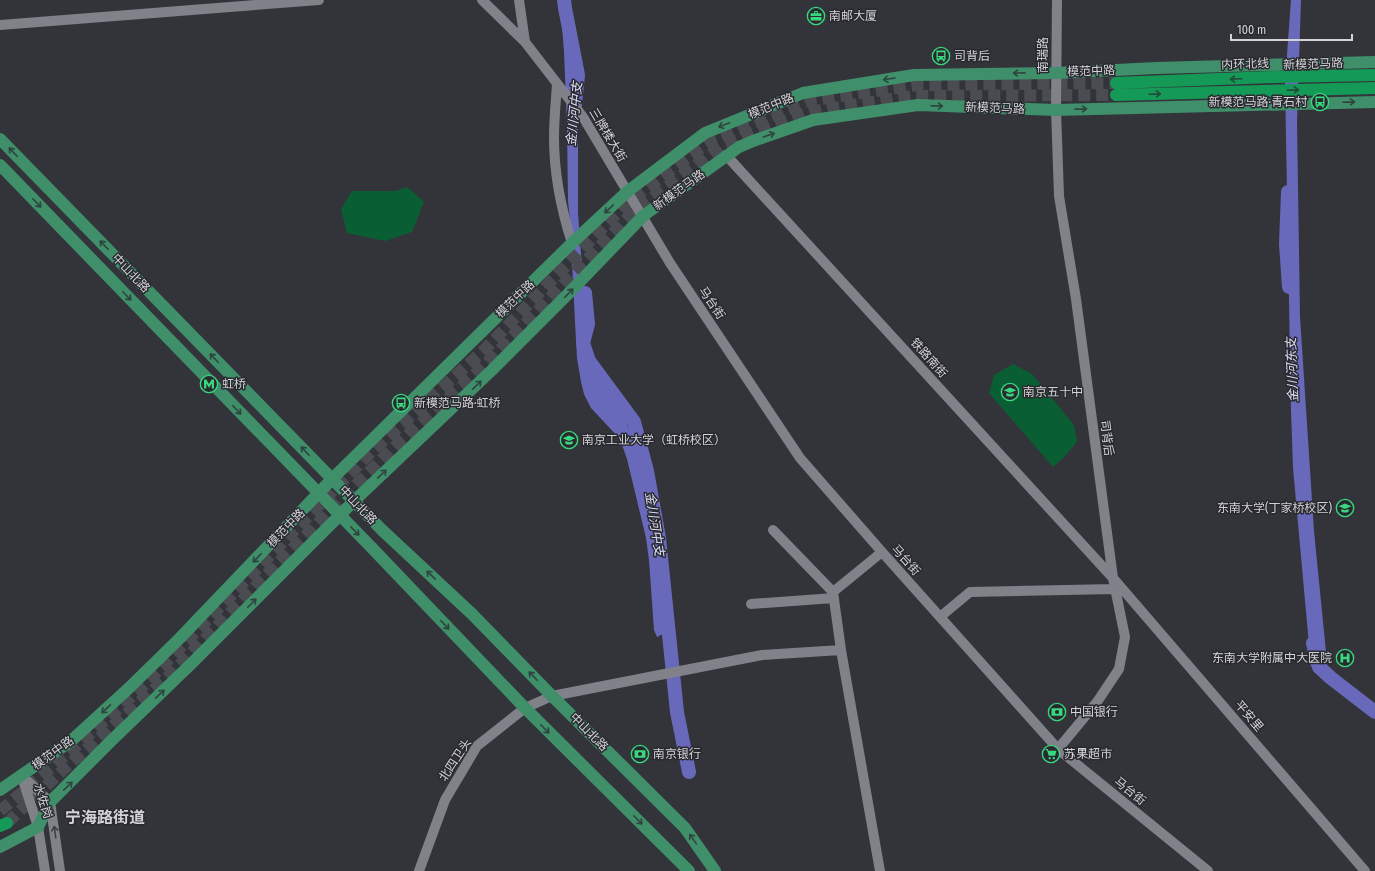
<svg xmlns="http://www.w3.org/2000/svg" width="1375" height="871" font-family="'Fira Sans Condensed','Noto Sans SC',sans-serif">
  <rect width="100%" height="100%" fill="#33343a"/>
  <path fill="#095f33" d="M407,187l17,15 -12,30 -27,9 -38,-8 -6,-24 11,-18h44z
    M1013,364l19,10 42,51 3,17 -12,14 -12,11 -64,-74 5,-18z"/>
  <path fill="#6969bc" d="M560,0h11l7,130v83l10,136 10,27 22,33 12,27 21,90 9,75 1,33 -6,3 -3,-7 -5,-70 -3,-22 -19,-79 -7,-20 -29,-31 -7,-14 -3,-12 -4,-24 -2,-36 -5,-102 -2,-19 -1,-75 -3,-74z
    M1291,0h10l-4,122 3,195 14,214 12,121 -15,15 -18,-199 -2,-58 -6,-328z"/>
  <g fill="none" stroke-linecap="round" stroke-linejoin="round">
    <path stroke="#6969bc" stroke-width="14" d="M564,0l1,8 13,67 -4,39
      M1288,192l-2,52 3,43
      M585,293l3,31 -5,19 6,18 45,61 13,49 12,67 18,174 12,60
      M1313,643l6,24 12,11 44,34"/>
    <path stroke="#4b4c52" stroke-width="12" stroke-dasharray="12 6" stroke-linecap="butt" d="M0,811l71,-60 67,-60 233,-239 113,-102 143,-147 85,-63 96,-39 58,-9 52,-7 198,-2
      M7,823l58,-55 104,-92 101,-105 120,-120 94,-85 148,-153 89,-67 41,-17 48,-17 54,-9 50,-7 202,-1"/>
    <path stroke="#808189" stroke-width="10" d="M482,0l43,42 58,75 87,146 130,195 82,94 176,197 150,122
      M519,0l6,42
      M1057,0l-1,110 3,86 17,103 37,279 12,59 -6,32 -22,33 -39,47
      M0,25l319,-25
      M557,84c-1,17 -3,35 -3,53 0,36 7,72 18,106
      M726,155l387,423 252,293
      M773,530l60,62
      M751,604l83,-6
      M940,617l30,-25 145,-3
      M841,650l-8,-58 49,-40
      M21,775l29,27 10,69
      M22,777l16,50 7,44
      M419,871l26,-71 32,-54 48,-38 27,-12 210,-41 79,-5 39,221"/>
    <path stroke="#3f906a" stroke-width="12" d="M0,139l382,391 90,84 80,82 133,132 30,43
      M0,165l372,383 153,160 164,163
      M0,790l71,-49 58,-53 51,-50 152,-159 240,-236 56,-52 77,-58 98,-40 111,-18 142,-2 100,-5 219,-6
      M0,847l38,-20 12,-25 62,-62 79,-76 163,-163 138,-131 76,-76 75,-78 96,-69 14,-6 60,-21 105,-15 138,5 319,-8"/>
    <path stroke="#149a56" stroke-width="12" d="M1116,83l159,-6 100,-2
      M1116,95l259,-7
      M0,826l7,-3"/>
  </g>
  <defs><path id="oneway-shaft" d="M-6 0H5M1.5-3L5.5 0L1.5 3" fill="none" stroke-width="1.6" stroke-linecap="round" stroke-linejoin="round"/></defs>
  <g stroke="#2e443e">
    <use href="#oneway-shaft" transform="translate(1019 73) rotate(179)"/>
    <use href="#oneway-shaft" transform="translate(889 79) rotate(171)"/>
    <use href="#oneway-shaft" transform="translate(1349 102) rotate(-2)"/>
    <use href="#oneway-shaft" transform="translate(937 106) rotate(2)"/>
    <use href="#oneway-shaft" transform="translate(1081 109) rotate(-1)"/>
    <use href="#oneway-shaft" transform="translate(724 125) rotate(158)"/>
    <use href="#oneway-shaft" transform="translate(769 135) rotate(-19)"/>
    <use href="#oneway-shaft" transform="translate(13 152) rotate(-134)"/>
    <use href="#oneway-shaft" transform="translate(37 203) rotate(46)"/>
    <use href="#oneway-shaft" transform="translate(609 209) rotate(137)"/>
    <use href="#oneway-shaft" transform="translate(104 245) rotate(-134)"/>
    <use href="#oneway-shaft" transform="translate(569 293) rotate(-46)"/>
    <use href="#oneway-shaft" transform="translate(127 296) rotate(46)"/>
    <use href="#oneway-shaft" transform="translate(214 358) rotate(-134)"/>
    <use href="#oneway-shaft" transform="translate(477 385) rotate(-44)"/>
    <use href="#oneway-shaft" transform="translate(237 410) rotate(46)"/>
    <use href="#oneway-shaft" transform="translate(305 451) rotate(-134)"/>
    <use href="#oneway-shaft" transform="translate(382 474) rotate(-44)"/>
    <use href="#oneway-shaft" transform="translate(355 531) rotate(46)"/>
    <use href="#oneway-shaft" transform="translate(257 558) rotate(134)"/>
    <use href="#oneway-shaft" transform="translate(431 575) rotate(-137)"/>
    <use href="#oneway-shaft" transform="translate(252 603) rotate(-45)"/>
    <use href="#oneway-shaft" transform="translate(445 625) rotate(46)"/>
    <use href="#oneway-shaft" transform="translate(533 676) rotate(-134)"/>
    <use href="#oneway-shaft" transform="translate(160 694) rotate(-44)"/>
    <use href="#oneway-shaft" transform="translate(106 709) rotate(137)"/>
    <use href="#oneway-shaft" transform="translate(545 729) rotate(45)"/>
    <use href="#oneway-shaft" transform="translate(68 786) rotate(-44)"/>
    <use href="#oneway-shaft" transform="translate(638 820) rotate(45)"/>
    <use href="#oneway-shaft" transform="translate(693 839) rotate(-125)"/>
  </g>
  <g stroke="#234c3b">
    <use href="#oneway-shaft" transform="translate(1236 79) rotate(178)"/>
    <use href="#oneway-shaft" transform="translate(1293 90) rotate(-2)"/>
    <use href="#oneway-shaft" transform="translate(1155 94) rotate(-2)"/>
  </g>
  <use stroke="#3f4046" href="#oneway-shaft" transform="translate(55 832) rotate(-98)"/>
  <defs>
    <symbol id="office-ring" viewBox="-11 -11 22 22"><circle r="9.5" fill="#292a30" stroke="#39d87f" stroke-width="1.5"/><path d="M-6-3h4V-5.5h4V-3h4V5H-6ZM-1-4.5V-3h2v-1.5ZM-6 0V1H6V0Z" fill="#39d87f"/></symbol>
    <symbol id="bus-ring" viewBox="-11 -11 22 22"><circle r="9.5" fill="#292a30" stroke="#39d87f" stroke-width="1.5"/><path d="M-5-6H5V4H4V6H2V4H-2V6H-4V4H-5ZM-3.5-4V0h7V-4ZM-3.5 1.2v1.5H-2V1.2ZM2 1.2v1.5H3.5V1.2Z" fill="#39d87f"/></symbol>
    <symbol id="metro-ring" viewBox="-11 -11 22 22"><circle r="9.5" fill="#292a30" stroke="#39d87f" stroke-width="1.5"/><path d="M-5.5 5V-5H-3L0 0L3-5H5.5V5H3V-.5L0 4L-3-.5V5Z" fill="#39d87f"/></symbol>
    <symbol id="school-ring" viewBox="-11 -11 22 22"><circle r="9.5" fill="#292a30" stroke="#39d87f" stroke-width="1.5"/><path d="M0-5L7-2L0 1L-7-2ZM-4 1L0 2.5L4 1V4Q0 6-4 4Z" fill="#39d87f"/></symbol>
    <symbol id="university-ring" viewBox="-11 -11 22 22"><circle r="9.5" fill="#292a30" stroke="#39d87f" stroke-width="1.5"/><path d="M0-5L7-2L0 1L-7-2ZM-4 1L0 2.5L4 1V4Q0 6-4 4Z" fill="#39d87f"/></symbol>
    <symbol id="hospital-ring" viewBox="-11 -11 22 22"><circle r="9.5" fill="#292a30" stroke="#39d87f" stroke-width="1.5"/><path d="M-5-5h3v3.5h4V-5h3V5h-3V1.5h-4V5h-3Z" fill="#39d87f"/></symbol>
    <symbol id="bank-ring" viewBox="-11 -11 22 22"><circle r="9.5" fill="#292a30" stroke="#39d87f" stroke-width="1.5"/><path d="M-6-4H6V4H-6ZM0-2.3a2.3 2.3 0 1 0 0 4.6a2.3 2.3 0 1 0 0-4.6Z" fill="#39d87f"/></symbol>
    <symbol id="supermarket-ring" viewBox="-11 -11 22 22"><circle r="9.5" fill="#292a30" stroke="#39d87f" stroke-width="1.5"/><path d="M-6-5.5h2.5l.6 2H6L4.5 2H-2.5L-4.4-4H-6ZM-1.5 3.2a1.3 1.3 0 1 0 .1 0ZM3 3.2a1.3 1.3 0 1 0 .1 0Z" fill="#39d87f"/></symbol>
  </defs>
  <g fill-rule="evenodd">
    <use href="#office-ring" x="806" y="6" width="20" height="20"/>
    <use href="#bus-ring" x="931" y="46" width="20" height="20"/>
    <use href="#bus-ring" x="1310" y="92" width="20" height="20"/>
    <use href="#metro-ring" x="199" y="374" width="20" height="20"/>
    <use href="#school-ring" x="1000" y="382" width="20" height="20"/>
    <use href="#bus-ring" x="391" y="393" width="20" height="20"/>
    <use href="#university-ring" x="559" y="430" width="20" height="20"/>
    <use href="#university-ring" x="1335" y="498" width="20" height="20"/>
    <use href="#hospital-ring" x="1335" y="648" width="20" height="20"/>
    <use href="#bank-ring" x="1047" y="702" width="20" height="20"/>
    <use href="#bank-ring" x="630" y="744" width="20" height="20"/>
    <use href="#supermarket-ring" x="1041" y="744" width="20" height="20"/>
  </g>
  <g text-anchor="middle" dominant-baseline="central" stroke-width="3" stroke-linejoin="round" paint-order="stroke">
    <g font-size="12" fill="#d3d3d7" stroke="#292a30" text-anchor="start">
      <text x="829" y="16">南邮大厦</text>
      <text x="954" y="56">司背后</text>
      <text x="1307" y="102" text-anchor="end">新模范马路·青石村</text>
      <text x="222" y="384">虹桥</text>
      <text x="1023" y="392">南京五十中</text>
      <text x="414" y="403">新模范马路·虹桥</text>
      <text x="582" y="440">南京工业大学（虹桥校区）</text>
      <text x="1332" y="508" text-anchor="end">东南大学(丁家桥校区)</text>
      <text x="1332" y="658" text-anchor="end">东南大学附属中大医院</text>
      <text x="1070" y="712">中国银行</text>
      <text x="653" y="754">南京银行</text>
      <text x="1064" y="754">苏果超市</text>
    </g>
    <g font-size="12" fill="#d3d3d7" stroke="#292a30">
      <text transform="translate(1043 55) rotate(-90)">南瑞路</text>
      <text transform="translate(1245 64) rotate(-2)">内环北线</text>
      <text transform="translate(1313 64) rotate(-2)">新模范马路</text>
      <text transform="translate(1091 71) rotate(-2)">模范中路</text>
      <text transform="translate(771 106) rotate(-22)">模范中路</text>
      <text transform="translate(995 108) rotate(2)">新模范马路</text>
      <text transform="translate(608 135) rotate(59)">三牌楼大街</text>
      <text transform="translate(679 190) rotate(-36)">新模范马路</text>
      <text transform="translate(131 273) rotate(46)">中山北路</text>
      <text transform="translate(515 299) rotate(-44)">模范中路</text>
      <text transform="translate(712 303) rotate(56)">马台街</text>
      <text transform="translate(929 358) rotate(48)">铁路南街</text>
      <text transform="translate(1107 438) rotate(83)">司背后</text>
      <text transform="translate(358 505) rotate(46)">中山北路</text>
      <text transform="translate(286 528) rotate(-46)">模范中路</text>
      <text transform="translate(906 560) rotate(48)">马台街</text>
      <text transform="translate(1249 716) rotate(49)">平安里</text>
      <text transform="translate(589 732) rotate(45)">中山北路</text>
      <text transform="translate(53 753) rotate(-36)">模范中路</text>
      <text transform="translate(455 760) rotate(-57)">北四卫头</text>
      <text transform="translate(1130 791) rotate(39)">马台街</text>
      <text transform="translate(43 801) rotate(72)">水佐岗</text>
    </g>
    <g font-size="13" font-style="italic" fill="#daddf4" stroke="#292a30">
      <text transform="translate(574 114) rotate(-84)">金川河中支</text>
      <text transform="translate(1292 370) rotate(-92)">金川河东支</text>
      <text transform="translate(655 524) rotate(81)">金川河中支</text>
    </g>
    <g font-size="16" font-weight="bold" fill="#d3d3d7" stroke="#292a30">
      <text x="105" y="817">宁海路街道</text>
    </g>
  </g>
  <path d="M1231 34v6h121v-6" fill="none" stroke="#d3d3d7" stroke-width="2"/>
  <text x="1237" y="34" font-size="12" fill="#d3d3d7" stroke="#292a30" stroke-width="3" paint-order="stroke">100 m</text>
</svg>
